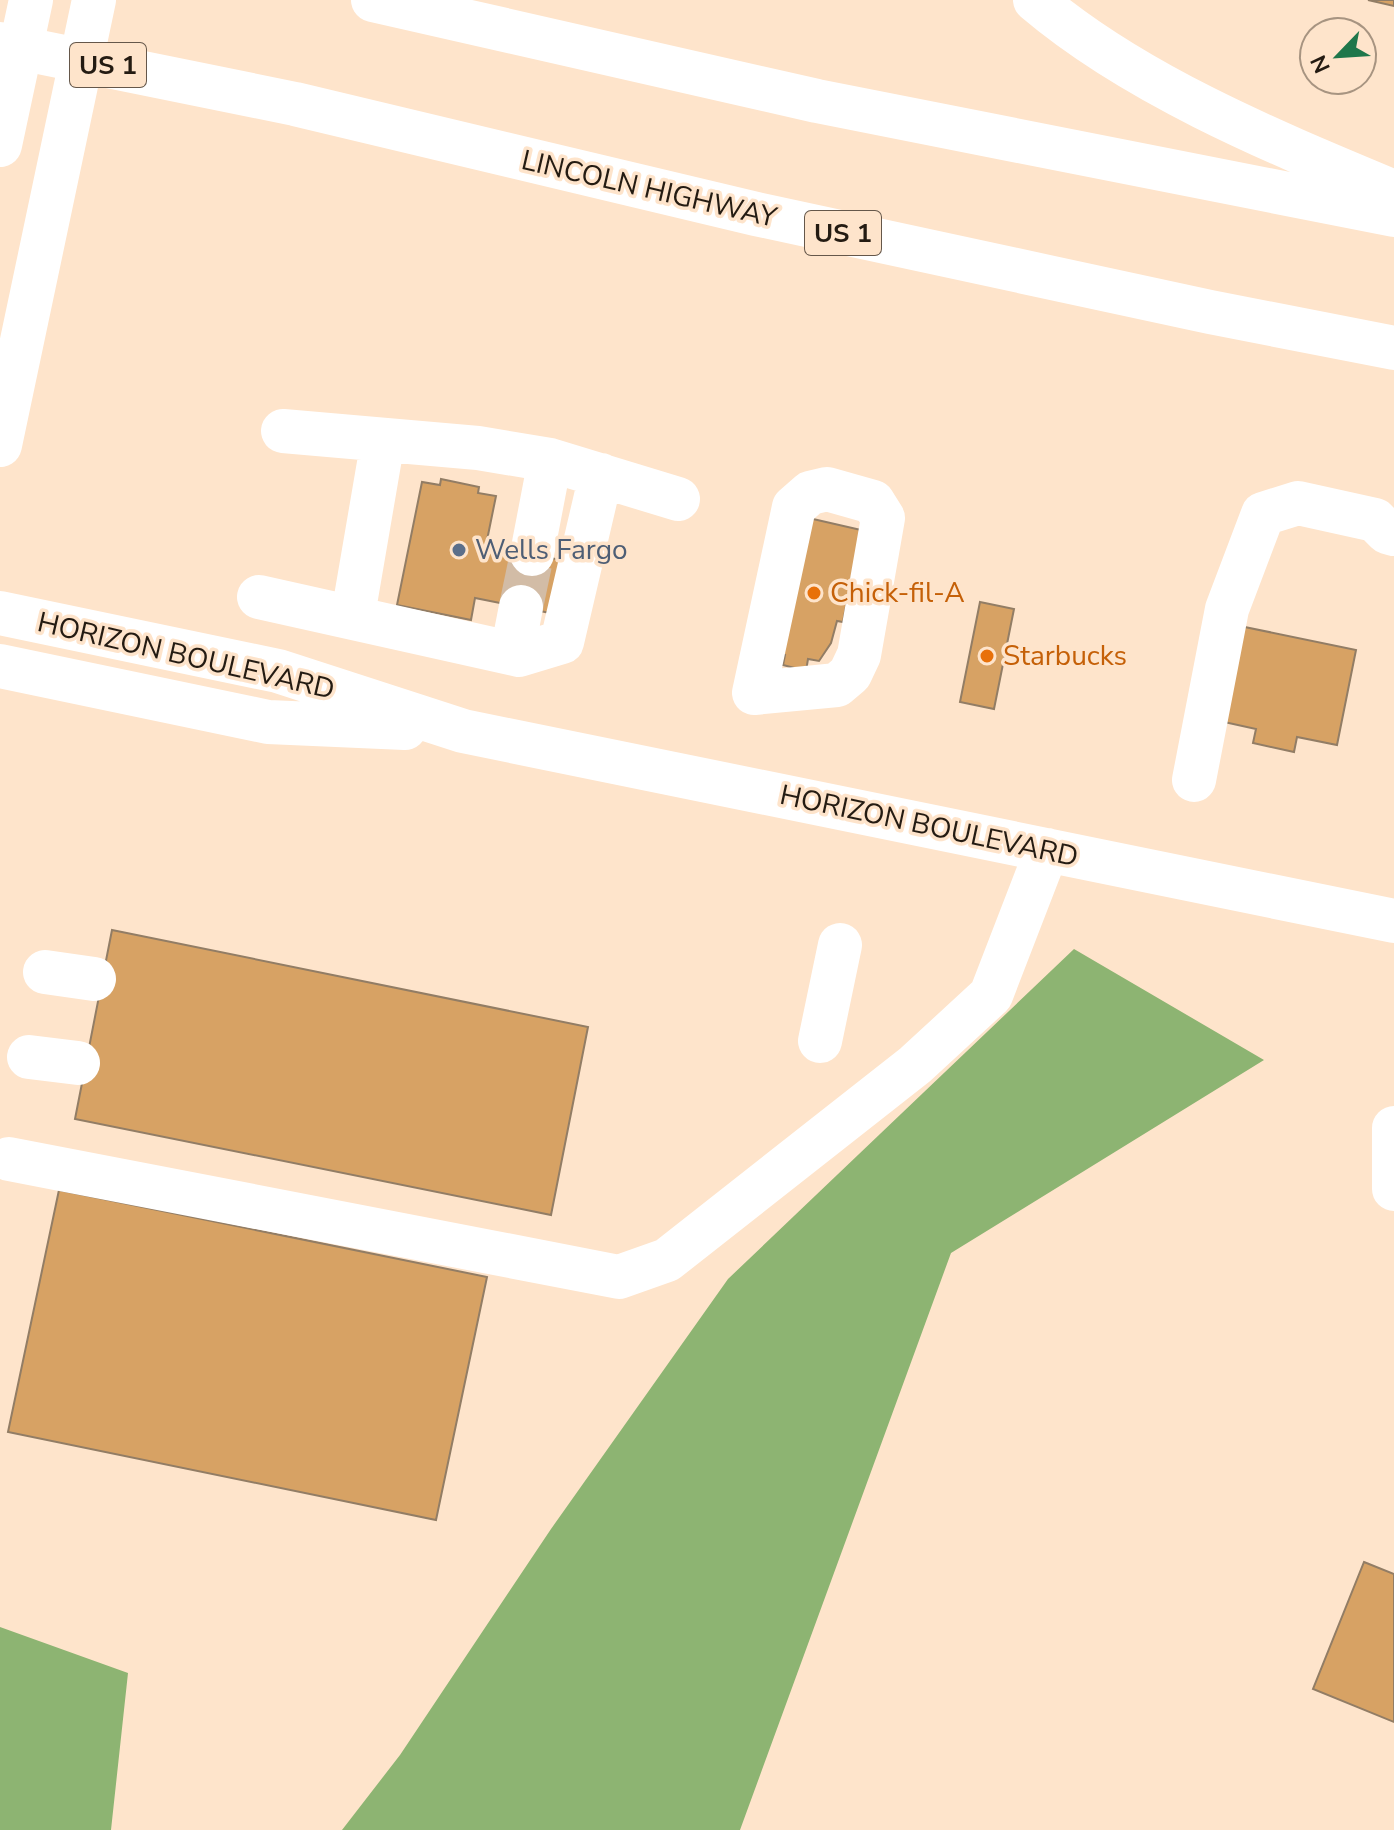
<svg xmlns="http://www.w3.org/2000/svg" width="1394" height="1830" font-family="'Nunito Sans',sans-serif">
  <rect width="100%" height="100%" fill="#fee4cb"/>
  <path fill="#8db472" d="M1074,949l190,111 -313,193 -211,577h-398l58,-75 151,-226 177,-250z
    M0,1627l128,46 -17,157h-111z"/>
  <path fill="#d7a264" stroke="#927d65" stroke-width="2" d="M1368,0h26v6z
    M441,479l38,8 -1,6 18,3 -10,49 80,16 -11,53 -80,-16 -4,22 -74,-15 25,-123 18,3z
    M800,516l61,14 -18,92 -6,-1 -6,22 -12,18 -11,-2 -2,12 -23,-6 2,-10 -7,-2z
    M980,602l34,7 -20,100 -34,-7z
    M1235,625l121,25 -19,95 -40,-8 -3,15 -41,-9 3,-14 -41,-9z
    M112,930l476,97 -37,188 -476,-96z
    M59,1190l428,87 -51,243 -428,-88z
    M1364,1562l30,12v148l-81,-33z"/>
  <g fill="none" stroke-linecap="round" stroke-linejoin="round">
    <path stroke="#d2bca6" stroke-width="44" stroke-dasharray="44 22" stroke-linecap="butt" d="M521,607l11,-53"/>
    <path stroke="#fff" stroke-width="44" d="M283,431l195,17 72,12 128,39
      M827,489l46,13 10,16 -24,137 -9,19 -13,11 -83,8 40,-186 16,-14z
      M532,554l18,-94
      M259,597l260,58 43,-13 39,-167
      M0,613l278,58 185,60 931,190
      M353,615l30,-175
      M512,653l9,-46
      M0,666l268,56 137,6
      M1194,780l33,-171 36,-95 35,-11 77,17 12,12 7,2
      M45,972l49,7
      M820,1041l20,-96
      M29,1057l49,6
      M1394,1128v61
      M9,1159l610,118 48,-17 248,-195 76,-70 56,-145"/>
    <path stroke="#fff" stroke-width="44" d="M0,145l31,-145
      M0,445l94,-445"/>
    <path stroke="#fff" stroke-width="44" d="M373,0l444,101 577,114
      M1035,0c100,85 239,142 359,192
      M0,44l295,60 461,110 454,98 184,36"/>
  </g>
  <circle fill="#5c6f8a" stroke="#fee4cb" stroke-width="3" cx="459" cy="550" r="8"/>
  <g fill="#e8710a" stroke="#fee4cb" stroke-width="3">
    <circle cx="814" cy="593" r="8"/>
    <circle cx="987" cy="656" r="8"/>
  </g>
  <g text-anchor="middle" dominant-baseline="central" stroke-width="7" stroke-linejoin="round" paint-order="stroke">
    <g fill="#fee4cb" stroke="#65574a" stroke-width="2">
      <rect x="70" y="43" width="76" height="44" rx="6"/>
      <rect x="805" y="211" width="76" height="44" rx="6"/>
    </g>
    <g font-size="26" font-weight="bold" fill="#241b12">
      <text x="108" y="65">US 1</text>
      <text x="843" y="233">US 1</text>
    </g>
    <g font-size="28" fill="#241b12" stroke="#fee4cb">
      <text transform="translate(649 189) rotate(13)">LINCOLN HIGHWAY</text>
      <text transform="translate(186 656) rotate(13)">HORIZON BOULEVARD</text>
      <text transform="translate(929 826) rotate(12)">HORIZON BOULEVARD</text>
    </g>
    <g font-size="28" fill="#4e5e75" stroke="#fee4cb" text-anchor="start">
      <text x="475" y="550">Wells Fargo</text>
    </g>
    <g font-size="28" fill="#c56008" stroke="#fee4cb" text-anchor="start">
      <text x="830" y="593">Chick-fil-A</text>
      <text x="1003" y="656">Starbucks</text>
    </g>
  </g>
  <g transform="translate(1338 56) rotate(245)"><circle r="38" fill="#fee4cb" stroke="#a79481" stroke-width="2"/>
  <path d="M0-6L14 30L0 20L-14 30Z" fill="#1f774b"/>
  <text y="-12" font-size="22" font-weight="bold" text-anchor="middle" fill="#241b12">N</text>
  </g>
</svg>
